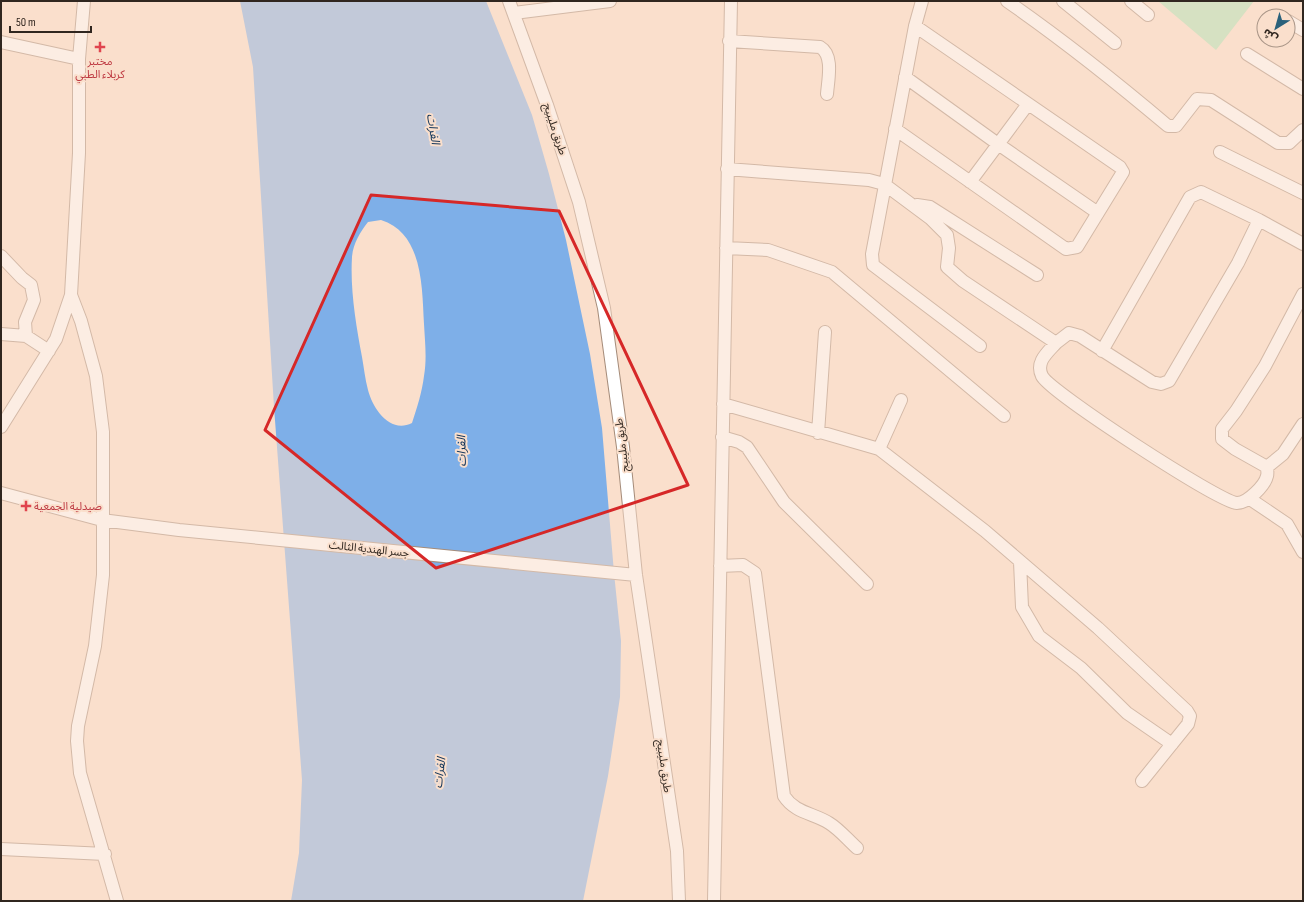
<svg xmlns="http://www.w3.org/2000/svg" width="1304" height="902" font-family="'Sofia Sans Condensed','Noto Sans Arabic',sans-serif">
  <rect width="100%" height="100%" fill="#fadfcc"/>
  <path fill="#abe4b5" d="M1158,1h96l-38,49z"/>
  <path fill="#7eafe8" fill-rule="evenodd" d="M240,1h246l46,114 17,59 17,66 24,114 12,74 12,145 7,68 -1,56 -12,79 -25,125h-292l8,-48 3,-73 -28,-373 -21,-340zM381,220c42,13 41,67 43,104 1,18 3,35 0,52 -2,16 -7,32 -12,47 -22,11 -39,-14 -44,-33 -3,-11 -4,-22 -6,-33 -6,-32 -12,-67 -10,-100 1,-13 8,-25 16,-35z"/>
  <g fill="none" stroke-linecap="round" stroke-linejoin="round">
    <defs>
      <path id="minor" d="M509,1l38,104 32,97 25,106 19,139 13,128 41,276 2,50
        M922,1l-7,25 -43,228 1,11 107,81
        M1007,1c56,39 109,81 161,125h8l21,-27 14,1 67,43h11l14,-13
        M1063,1l52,42
        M1131,1l17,14
        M514,13l96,-12
        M1288,21l15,9
        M729,41l91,6c14,8 8,33 7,47
        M1,42l78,17
        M1247,54l56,35
        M905,77l93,67 100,69
        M895,129l171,120 11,-2 46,-75 -3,-5 -205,-141
        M1220,152l83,41
        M727,169l142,11 15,4 47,35 16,16 2,13 -2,19 16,14 93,62 13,-10 11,3 72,46 9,2 8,-3 69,-118 21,-43 -58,-28 -11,5 -88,154
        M970,182l58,-78
        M917,205l13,2 107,68
        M1259,220l44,24
        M726,248l42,2 64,22 172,144
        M1,256l21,22 9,7 3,15 -9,22 1,14 23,15
        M71,295l10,26 15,55 7,56v143l-8,71 -17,80 -1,15 3,32 37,128
        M1,334l25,2
        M1056,343c-8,9 -21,19 -14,33 8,16 177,126 195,127 11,0 28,-18 30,-27 1,-3 0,-6 0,-9l-32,-18 -13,-10v-10l14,-18 29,-45 38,-72
        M723,404l156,45 106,82 113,97 89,83 3,5 -2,8 -46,57
        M1,427l55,-88 15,-44 8,-142v-94l5,-58
        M818,433l7,-101
        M722,437l17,5 8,5 37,55 83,82
        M879,449l22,-49
        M1267,467l16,-13 20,-30
        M1,493l101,27 77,10 457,45
        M1250,499l37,25 16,28
        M1020,562l2,45 17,29 42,32 46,45 45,31
        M720,566l23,-1 12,8 29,223c11,17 29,17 45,27 10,6 19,17 28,25
        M1,849l104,5
        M714,901l17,-900"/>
    </defs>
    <use href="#minor" stroke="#a58c7a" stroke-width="14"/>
    <use href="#minor" stroke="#fff" stroke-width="12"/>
  </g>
  <path d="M0 0H1304V902H0ZM371,195l188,16 129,274 -252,83 -171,-138z" fill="#fadfcc" fill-opacity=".55" fill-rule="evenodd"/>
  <path fill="none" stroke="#d62828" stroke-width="3" stroke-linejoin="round" d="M371,195l188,16 129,274 -252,83 -171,-138z"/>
  <g fill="#e0444e" stroke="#fadfcc" stroke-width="1.5">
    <path d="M98 41h4v4h4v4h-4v4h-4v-4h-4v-4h4z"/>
    <path d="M24 500h4v4h4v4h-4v4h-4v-4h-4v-4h4z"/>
  </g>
  <g text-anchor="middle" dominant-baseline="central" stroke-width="4" stroke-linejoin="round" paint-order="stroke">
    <g font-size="11" fill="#be3a42" stroke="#fadfcc">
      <text x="100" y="61">مختبر<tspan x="100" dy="13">كربلاء الطبي</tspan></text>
      <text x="34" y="506" text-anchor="start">صيدلية الجمعية</text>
    </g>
    <g font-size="11" fill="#30261f" stroke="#fadfcc">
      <text transform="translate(555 129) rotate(72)">طريق مليبيج</text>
      <text transform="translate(622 445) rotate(-97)">طريق مليبيج</text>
      <text transform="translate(369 549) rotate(6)">جسر الهندية الثالث</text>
      <text transform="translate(664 766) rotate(82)">طريق مليبيج</text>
    </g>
    <g font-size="12" font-style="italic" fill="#103358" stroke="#fadfcc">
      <text transform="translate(433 129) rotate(81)">الفرات</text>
      <text transform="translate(462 451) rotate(-91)">الفرات</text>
      <text transform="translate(440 773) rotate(-83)">الفرات</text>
    </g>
  </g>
  <rect width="1304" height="902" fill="none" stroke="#30261f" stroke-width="4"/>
  <g transform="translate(1276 28) rotate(217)"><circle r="19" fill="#fadfcc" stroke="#a99587"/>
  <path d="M0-3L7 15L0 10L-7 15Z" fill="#2a617b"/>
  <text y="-6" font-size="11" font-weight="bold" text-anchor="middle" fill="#30261f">ش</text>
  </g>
  <path d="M10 26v6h81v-6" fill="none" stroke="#30261f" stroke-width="2"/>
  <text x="16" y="26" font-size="12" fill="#30261f" stroke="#fadfcc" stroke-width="3" paint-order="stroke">50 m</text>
</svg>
